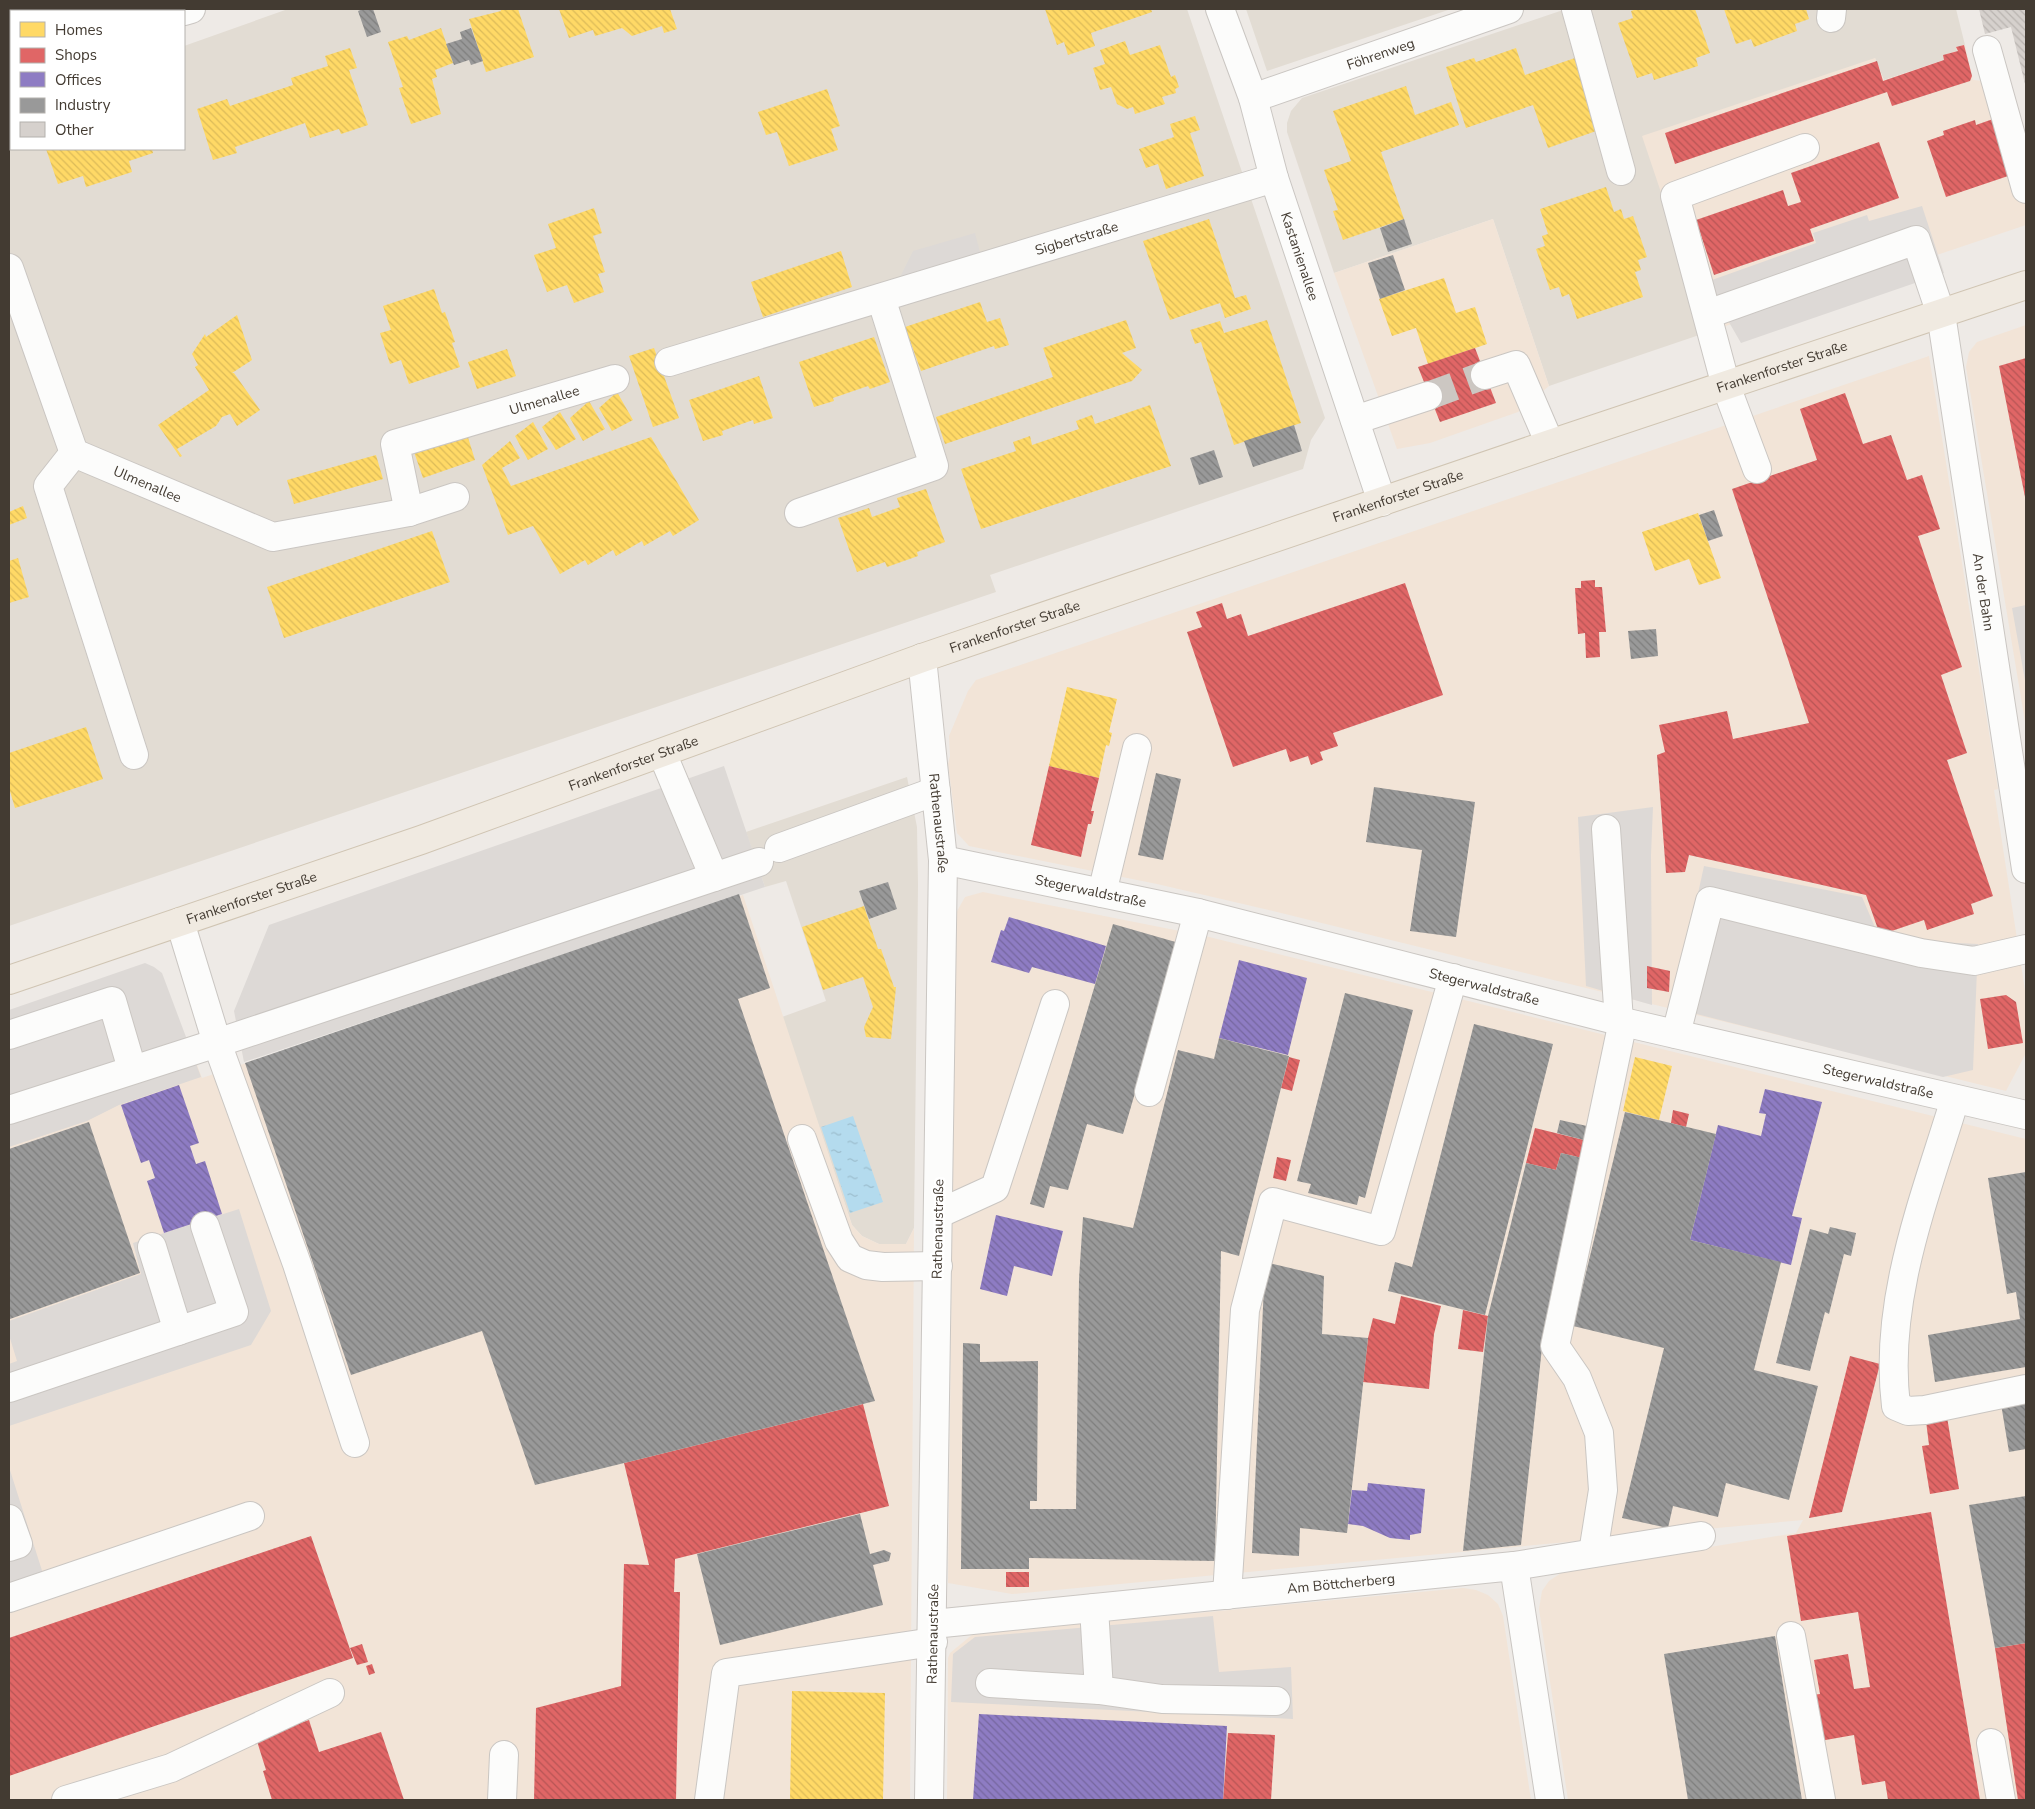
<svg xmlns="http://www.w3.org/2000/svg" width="2035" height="1809" font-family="'Nunito Sans',sans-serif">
  <defs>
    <pattern id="water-ripples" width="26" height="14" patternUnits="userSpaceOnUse" patternTransform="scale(1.25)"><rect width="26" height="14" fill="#b4dbee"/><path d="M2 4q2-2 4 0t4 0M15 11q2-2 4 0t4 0" fill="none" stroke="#9cbdcd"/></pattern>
    <pattern id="homes-back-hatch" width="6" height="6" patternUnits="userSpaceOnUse" patternTransform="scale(1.25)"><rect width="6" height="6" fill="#ffd966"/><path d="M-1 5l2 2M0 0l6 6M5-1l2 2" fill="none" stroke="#dcbb59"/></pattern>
    <pattern id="shops-back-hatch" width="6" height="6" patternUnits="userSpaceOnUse" patternTransform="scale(1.25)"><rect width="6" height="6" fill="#e06666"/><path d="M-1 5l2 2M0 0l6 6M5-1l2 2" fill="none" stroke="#b75555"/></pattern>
    <pattern id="offices-back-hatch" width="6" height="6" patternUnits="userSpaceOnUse" patternTransform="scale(1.25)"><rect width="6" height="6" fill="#8e7cc3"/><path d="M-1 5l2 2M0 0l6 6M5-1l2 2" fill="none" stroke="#76679f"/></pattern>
    <pattern id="industry-back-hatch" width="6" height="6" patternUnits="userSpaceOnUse" patternTransform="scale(1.25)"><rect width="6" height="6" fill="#999"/><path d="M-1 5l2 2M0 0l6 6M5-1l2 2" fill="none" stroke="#7e7e7d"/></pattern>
    <pattern id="building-back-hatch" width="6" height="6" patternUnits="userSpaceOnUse" patternTransform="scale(1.25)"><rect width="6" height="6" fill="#d6d1cd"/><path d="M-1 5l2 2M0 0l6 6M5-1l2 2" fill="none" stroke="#b9b4b0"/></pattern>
  </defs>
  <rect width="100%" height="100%" fill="#eeeae6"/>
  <path fill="#e2dcd3" d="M288,9h899l138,409 -14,22 -8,29 -313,106 6,17 -987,334v-818l2,-1v42h173v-103z
    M1246,9h205l-184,62z
    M1566,9h390l9,36 -8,2 1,4 -14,9 -60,20 -9,-22 -167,274 -159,54 -56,-167 -159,54 -47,-141v-9l4,-12 11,-13z
    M907,777l10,50 1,58 -4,343 -8,16h-27l-17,-8 -10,-11 -70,-208 44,-16 -40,-120 -21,6 -19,-55z"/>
  <path fill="#f2e4d7" d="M1965,45l8,35 32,3 21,72v70l-318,107 -66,-196 233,-78 9,22 60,-20 -1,-5 14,-4 -1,-4z
    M1493,219l56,167 -31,26 -88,31 -33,6 -63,-176z
    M2026,325v403l-60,-361 3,-15 8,-10z
    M1929,356l69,433 -4,1 32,207v56l-20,38 -733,-180 -116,-27 -188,-38 -12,-13 -9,-69 2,-8 -1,-20 19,-45 8,-11z
    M983,892l222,44 821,203v661h-458l-29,-191 3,-18 7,-10 15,-10 232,-38 7,-13 -791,74 -64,-11 8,-670 9,-16z
    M743,895l109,330 10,11 17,8h27l8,-16 -4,572h-901v-671l188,-64 5,13z
    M1463,1588l13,2 12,5 10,9 5,12 28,184h-584l1,-142 2,-5 23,-19z"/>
  <path fill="#ddd9d6" d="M1922,206l22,67 -203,70 -22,-38 -7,-25 104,-37 -3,-10 54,-18 2,6z
    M975,233l6,23 -81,21 13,-26z
    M2026,605v81l-14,-78z
    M724,766l41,121 -521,175 -10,-51 35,-86z
    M1653,807l-2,48 1,150 -66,-19 -8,-169z
    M1704,866l158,31 18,42 98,5 -5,126 -30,7 -270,-69z
    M145,963l9,4 8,6 39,104 -82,28 -32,16 -78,26v-137z
    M239,1209l32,102 -20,34 -242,81v-62l8,-3 -8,-26v-14l132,-47 -8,-31z
    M9,1467l36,113 -36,11z
    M1213,1616l6,56 72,-5 2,52 -342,-17 2,-48 22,-17z"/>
  <path fill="url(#water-ripples)" d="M853,1116l30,86 -33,11 -29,-86z"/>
  <path fill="url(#homes-back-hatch)" d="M16,9h41v2h-42z
    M500,9h18l16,48 -48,15 -17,-53 32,-8z
    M559,9h111l7,20 -13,4 -2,-7 -30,10 -10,-8 -27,8 -2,-6 -24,8z
    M1045,9h106l1,3 -61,21 4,13 -27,9 -4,-13 -7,3z
    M1637,9h58l15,44 -14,5 2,8 -44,14 -2,-7 -15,5 -19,-55 15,-5 -2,-7z
    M1724,9h82l3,10 -14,5 2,7 -43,16 -3,-8 -15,5z
    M441,28l12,35 -18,7 2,7 -5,2 9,35 -30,10 -12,-36 4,-1 -15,-45 19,-6 2,4z
    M1125,41l5,14 30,-10 11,32 4,-2 4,12 -4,2 1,4 -14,4 3,7 -30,10 -2,-7 -6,2 -10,-5 -6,-17 -11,3 -7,-22 12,-4 -5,-14z
    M350,48l7,20 -8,2 19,55 -27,9 -2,-5 -29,9 -5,-15 -70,24 2,6 -24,7 -16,-51 30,-10 3,7 63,-21 -2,-7 37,-12 -3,-10z
    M1516,48l9,27 50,-17 24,72 -51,18 -15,-43 -67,23 -20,-61 28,-9 2,4z
    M1406,86l9,29 36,-13 8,23 -78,27 23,67 -61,21 -10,-29 5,-1 -14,-40 27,-9 -18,-50z
    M827,89l13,37 -9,3 7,21 -49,16 -12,-34 -11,3 -8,-23z
    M1195,116l5,14 -10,3 14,43 -38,13 -8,-25 -12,4 -7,-19 35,-12 -4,-13z
    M46,149h106l1,4 -24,8 3,11 -46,15 -3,-11 -25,8z
    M1606,187l8,25 7,-3 3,10 9,-3 14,41 -9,3 3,10 -6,2 8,25 -66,22 -8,-25 -7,3 -3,-10 -9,3 -14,-41 9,-3 -3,-10 6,-2 -8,-25z
    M594,208l8,25 -9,3 12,36 -7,2 6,18 -30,11 -7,-18 -20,7 -13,-37 22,-7 -8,-24z
    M1209,219l26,79 11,-3 5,14 -26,9 -5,-15 -50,17 -27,-79z
    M841,251l11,36 -89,30 -12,-35z
    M1444,278l12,35 19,-6 12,37 -59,20 -12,-36 -24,8 -13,-37z
    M434,289l8,24 3,-1 10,30 -3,1 8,24 -51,17 -8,-24 -11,4 -10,-31 11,-3 -8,-24z
    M980,302l7,20 13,-4 9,27 -14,4 -1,-3 -73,25 -16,-44z
    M237,315l15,45 -20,13h2l26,37 -23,16 -7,-12 -8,3 -6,9 -39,23 5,7 -2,1 -22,-32 51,-35 -14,-23 3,-2 -6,-11 13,-20 1,3z
    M1126,320l10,28 -14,5 20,17 -10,11 -187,63 -9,-27 117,-40 -10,-29z
    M1267,320l34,103 -67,22 -33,-103 -6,2 -5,-14 30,-9 4,12z
    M874,337l16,45 -20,7 -2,-3 -35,12 1,3 -20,6 -15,-45z
    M654,348l25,70 -26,9 -24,-71z
    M507,349l9,27 -39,13 -9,-27z
    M759,376l14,42 -19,6 -1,-4 -31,11 1,4 -20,6 -14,-41z
    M617,392l16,28 -21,11 -13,-23z
    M589,401l16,28 -22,12 -13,-23z
    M1150,405l21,61 -190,63 -20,-60 55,-18 -3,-9 17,-6 2,9 47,-16 -3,-8 16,-6 3,9z
    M560,412l16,27 -20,11 -14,-23z
    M533,422l15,27 -20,11 -13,-24z
    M466,431l9,29 -52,18 -10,-29z
    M651,437l48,83 -26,16 -3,-5 -26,15 -2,-5 -26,15 -3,-6 -25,15 -3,-5 -25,14 -27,-48 -25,9 -26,-70 28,-24 10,17 -18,10 9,18z
    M376,455l7,24 -89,25 -7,-24z
    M926,489l19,53 -28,10 1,4 -31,11 -2,-5 -28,10 -19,-54 31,-10 3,9 28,-10 -3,-9z
    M23,506l4,12 -18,7v-13z
    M1698,513l23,65 -22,7 -10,-26 -34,12 -13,-39z
    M432,531l18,51 -166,56 -17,-51z
    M18,558l11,39 -20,6v-42z
    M1067,687l50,12 -8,33 3,1 -3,13 -3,-1 -7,33 -50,-12z
    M86,727l17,52 -88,29 -6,-20v-35z
    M864,906l14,43h3l13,38h2l-5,52 -25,-2 -2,-10 9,-20 -10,-30 -40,13 -21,-63z
    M1635,1057l37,9 -13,54 -36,-9z
    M792,1691l93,2 -2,107h-93z"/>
  <path fill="url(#shops-back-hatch)" d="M1964,45l8,31 -2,5 -78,25 -5,-14 -212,72 -10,-31 212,-72 6,20 61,-21 -1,-5 15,-4 -2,-4z
    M1993,119l18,56 -65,22 -19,-56 17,-6 -1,-4 32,-11 1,5z
    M1879,142l20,56 -89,31 4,12 -100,34 -18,-55 87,-30 5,16 13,-4 -10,-29z
    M1475,348l21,55 -56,19 -22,-55z
    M2026,358v139h-1l-26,-131z
    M1845,393l18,51 28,-9 16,45 15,-5 18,54 -22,7 44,131 -21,8 26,78 -20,7 46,136 -22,8 3,10 -47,16 -3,-10 -44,15 -14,-40 -177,-40 -4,17 -19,1 -9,-118 8,-3 -6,-27 68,-14 6,28 76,-16 -77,-234 85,-29 -17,-51z
    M1595,580v7h7l4,45h-7l1,25 -14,1 -1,-25 -7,1 -3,-46h6v-7z
    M1405,583l38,112 -110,38 5,13 -18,6 3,8 -12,5 -3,-9 -18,6 -4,-13 -53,18 -46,-135 15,-5 -6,-15 26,-9 5,16 14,-5 7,22z
    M1049,766l50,12 -8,33h3l-3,13h-3l-7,33 -50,-12z
    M1647,966l23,5 -1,21 -22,-4z
    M2006,995l10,7 7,41 -35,6 -8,-50z
    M1289,1057l11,3 -8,31 -11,-3z
    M1673,1110l16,4 -3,13 -15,-4z
    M1535,1128l49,12 7,1 -9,17 -21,-5 -5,17 -30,-7z
    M1277,1157l14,3 -5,21 -13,-3z
    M1401,1296l40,10 -7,28 -5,55 -66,-7 5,-44 5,-20 22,6z
    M1463,1310l25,6 -5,36 -25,-3z
    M1850,1356l30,8 -38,148 -33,6z
    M863,1404l26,102 -214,53 -1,33h6l-4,208h-142l2,-92 85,-22 3,-122 25,1 -25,-102z
    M1947,1417l12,72 -29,5 -8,-48 7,-1 -3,-24z
    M1931,1512l49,288h-92l-3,-19 -23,4 -8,-50 -34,6 -8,-46 8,-1 -6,-34 34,-6 6,35 16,-2 -12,-75 -57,9 -14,-85z
    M311,1536l42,122 -344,118v-138z
    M1006,1572h23v15h-23z
    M2026,1643v157h-8l-23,-152z
    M362,1644l6,18 -11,3 -7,-17z
    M372,1664l3,9 -6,2 -3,-9z
    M309,1720l10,32 62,-20 23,68h-132l-9,-29 3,-1 -10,-32z
    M1228,1733l47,2 -4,65h-48z"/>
  <path fill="url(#offices-back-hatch)" d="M1009,917l97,29 -11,38 -63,-17 -3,6 -38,-11 10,-32 3,1z
    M1239,960l68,18 -19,77 -69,-17z
    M179,1085l20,58 -9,3 6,18 9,-3 17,53 -58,19 -17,-52 8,-3 -6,-18 -8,3 -20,-58z
    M1765,1089l57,13 -30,114 10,2 -11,47 -101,-25 28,-115 43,11 5,-22 -7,-1z
    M996,1215l67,16 -11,45 -38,-10 -7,30 -27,-7z
    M1368,1483l57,6 -4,44 -11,2v5l-20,-2 -27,-12 -15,-2 4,-34 15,1z
    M979,1714l248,12 -4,74h-250z"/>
  <path fill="url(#industry-back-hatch)" d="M363,9h10l8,23 -14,5 -9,-26z
    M471,28l12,33 -12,4 -2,-5 -15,5 -8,-21 16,-5 -2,-7z
    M1404,219l8,25 -24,8 -8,-24z
    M1393,255l12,35 -25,9 -12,-36z
    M1294,425l8,26 -49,16 -9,-26z
    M1214,450l9,27 -24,8 -9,-27z
    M1714,510l9,26 -15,5 -9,-26z
    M1656,629l2,27 -27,3 -3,-28z
    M1156,773l25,6 -18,81 -25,-5z
    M1374,787l101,15 -19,135 -46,-6 12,-81 -56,-8z
    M888,882l9,27 -28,10 -10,-28z
    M739,894l31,94 -32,11 137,402 -340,84 -53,-154 -131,44 -106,-312z
    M1113,924l66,19 -56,191 -36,-10 -19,66 -18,-4 -6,22 -14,-4z
    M1345,993l68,17 -48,188 -6,-2 -2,9 -49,-12 3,-9 -14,-3z
    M1474,1024l79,20 -68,271 -97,-24 7,-29 17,5z
    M1219,1038l70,18 -50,200 -18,-5 -6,310 -186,-3v11h-68l2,-226 17,1v18l58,-1 -1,140h-7v8h46l3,-230 4,-62 50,11 45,-178 36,9z
    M1625,1112l91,22 -26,106 91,22 -27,108 64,16 -29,114 -63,-17 -8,34 -45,-11 -5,22 -46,-10 42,-170 -91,-22z
    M1560,1120l27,6 -3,14 -27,-7z
    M89,1122l51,151 -130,46 -1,-170z
    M1561,1153l21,5 -39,180 -22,207 -58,6 25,-235 38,-153 30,7z
    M2026,1172v195l-91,15 -7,-47 92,-16 -4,-27 -9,2 -19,-116z
    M1830,1227l26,6 -5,23 -7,-2 -15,60 -4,-2 -15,59 -34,-8 34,-134 18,5z
    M1265,1262l59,14 -2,58 46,4 -21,195 -47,-5 -1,28 -47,-3z
    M2026,1400v49l-17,3 -8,-48z
    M2026,1496v147l-31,5 -26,-143z
    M860,1514l10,40 14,-4 7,3 -2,8 -16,4 10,40 -163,40 -23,-91z
    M1775,1636l27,164h-114l-24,-146z"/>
  <path fill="url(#building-back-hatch)" d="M1979,9h47v79l-15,-61 -26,7z"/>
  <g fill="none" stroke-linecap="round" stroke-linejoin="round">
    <path stroke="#ccc7c2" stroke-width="28" stroke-dasharray="28 14" stroke-linecap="butt" d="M1428,396l57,-21"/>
    <defs>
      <g id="minor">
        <path id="s1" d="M1220,9l33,89 21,80 108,324"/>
        <path d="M1576,9l45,162"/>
        <path d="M184,11l7,-2"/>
        <path d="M1831,18l1,-9"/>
        <path d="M1987,50l39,139"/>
        <path d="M9,71l2,-1"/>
        <path id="s2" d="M1253,98l256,-89"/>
        <path id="s3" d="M9,268l65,185 199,84 136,-25 46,-15"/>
        <path id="s4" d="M1708,314l208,-74 25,74 85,555"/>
        <path id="s5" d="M669,362l605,-184"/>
        <path d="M1485,375l31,-10 34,79"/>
        <path d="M1355,420l73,-24"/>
        <path d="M74,453l-26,33 86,269"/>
        <path d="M1757,469l-31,-83 -51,-190 130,-48"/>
        <path id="s6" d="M409,512l-14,-68 220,-65"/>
        <path d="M799,513l135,-47 -53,-168"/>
        <path id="s7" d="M922,658l21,202 -14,940"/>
        <path d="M662,753l52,124"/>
        <path d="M1606,829l13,192"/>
        <path d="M779,848l157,-57"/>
        <path id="s8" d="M943,860l255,53 421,108 407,94"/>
        <path d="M1102,893l35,-145"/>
        <path d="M180,922l37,121 542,-181"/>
        <path d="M1676,1034l34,-133 211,52 53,8 52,-12"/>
        <path d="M9,1035l103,-34 20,68"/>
        <path d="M1149,1092l49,-179"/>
        <path d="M1955,1099c-30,99 -72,201 -59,307l12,5 17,-1 101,-21"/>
        <path d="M9,1110l208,-67 80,221 58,179"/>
        <path d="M802,1139l37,102 11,17 16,7 17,2 55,-1"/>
        <path d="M938,1214l57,-26 60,-184"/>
        <path d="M152,1247l26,84"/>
        <path d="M9,1388l225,-76 -29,-86"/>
        <path d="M9,1519l9,25 -9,3"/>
        <path d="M1593,1553l10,-63 -4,-57 -22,-55 -22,-32 68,-325"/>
        <path d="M1514,1566l187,-30"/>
        <path d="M1227,1595l18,-285 28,-108 108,29 72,-253"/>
        <path d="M9,1598l241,-82"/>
        <path d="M1094,1608l5,82 63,9 114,2"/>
        <path id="s9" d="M933,1624l581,-58 36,234"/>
        <path d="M1791,1636l30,164"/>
        <path d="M990,1683l109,7"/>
        <path d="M1991,1743l10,57"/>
        <path d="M66,1800l105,-32 159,-75"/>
        <path d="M502,1800l2,-45"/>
        <path d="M709,1800l17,-127 207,-31"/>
      </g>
      <g id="major">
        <path id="s10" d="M9,980l412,-140 501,-182 628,-214 476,-159"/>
      </g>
    </defs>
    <use href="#minor" stroke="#cac6c2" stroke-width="30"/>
    <use href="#major" stroke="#d0c5b3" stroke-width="30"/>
    <use href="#minor" stroke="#fcfcfb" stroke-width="28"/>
    <use href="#major" stroke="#f0eae1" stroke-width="28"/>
  </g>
  <g text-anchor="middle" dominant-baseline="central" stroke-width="5" stroke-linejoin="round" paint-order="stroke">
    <g font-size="14" fill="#433b32" stroke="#fff">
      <text stroke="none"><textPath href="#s2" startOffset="135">Föhrenweg</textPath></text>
      <text stroke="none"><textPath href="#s5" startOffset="426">Sigbertstraße</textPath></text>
      <text stroke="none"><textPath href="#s1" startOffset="260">Kastanienallee</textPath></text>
      <text stroke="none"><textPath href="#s10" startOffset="1876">Frankenforster Straße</textPath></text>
      <text stroke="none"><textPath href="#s6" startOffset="225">Ulmenallee</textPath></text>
      <text stroke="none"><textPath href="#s3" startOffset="276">Ulmenallee</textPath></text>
      <text stroke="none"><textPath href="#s10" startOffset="1471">Frankenforster Straße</textPath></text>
      <text stroke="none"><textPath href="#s4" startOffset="580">An der Bahn</textPath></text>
      <text stroke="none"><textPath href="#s10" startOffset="1066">Frankenforster Straße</textPath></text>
      <text stroke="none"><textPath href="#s10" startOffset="661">Frankenforster Straße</textPath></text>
      <text stroke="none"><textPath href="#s7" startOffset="166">Rathenaustraße</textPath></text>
      <text stroke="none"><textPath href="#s8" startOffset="151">Stegerwaldstraße</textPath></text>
      <text stroke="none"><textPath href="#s10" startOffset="256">Frankenforster Straße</textPath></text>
      <text stroke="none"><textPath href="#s8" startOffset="556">Stegerwaldstraße</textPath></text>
      <text stroke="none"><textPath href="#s8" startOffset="961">Stegerwaldstraße</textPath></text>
      <text transform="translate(938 1229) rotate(-89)">Rathenaustraße</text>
      <text stroke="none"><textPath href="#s9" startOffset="410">Am Böttcherberg</textPath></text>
      <text transform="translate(933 1634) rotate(-89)">Rathenaustraße</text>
    </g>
  </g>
  <rect width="2035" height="1809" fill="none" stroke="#433b32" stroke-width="20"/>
  <rect x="10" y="10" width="175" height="140" fill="#ffffff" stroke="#b4b1ad"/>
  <rect x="20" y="22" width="25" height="15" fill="#ffd966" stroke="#b4b1ad"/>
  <text x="55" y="35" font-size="15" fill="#433b32">Homes</text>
  <rect x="20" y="48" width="25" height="15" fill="#e06666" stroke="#b4b1ad"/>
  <text x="55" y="60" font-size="15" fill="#433b32">Shops</text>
  <rect x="20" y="72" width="25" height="15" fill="#8e7cc3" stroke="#b4b1ad"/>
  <text x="55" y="85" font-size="15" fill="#433b32">Offices</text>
  <rect x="20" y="98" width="25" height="15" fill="#999999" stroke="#b4b1ad"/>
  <text x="55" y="110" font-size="15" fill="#433b32">Industry</text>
  <rect x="20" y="122" width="25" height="15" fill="#d6d1cd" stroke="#b4b1ad"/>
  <text x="55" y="135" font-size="15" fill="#433b32">Other</text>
</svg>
